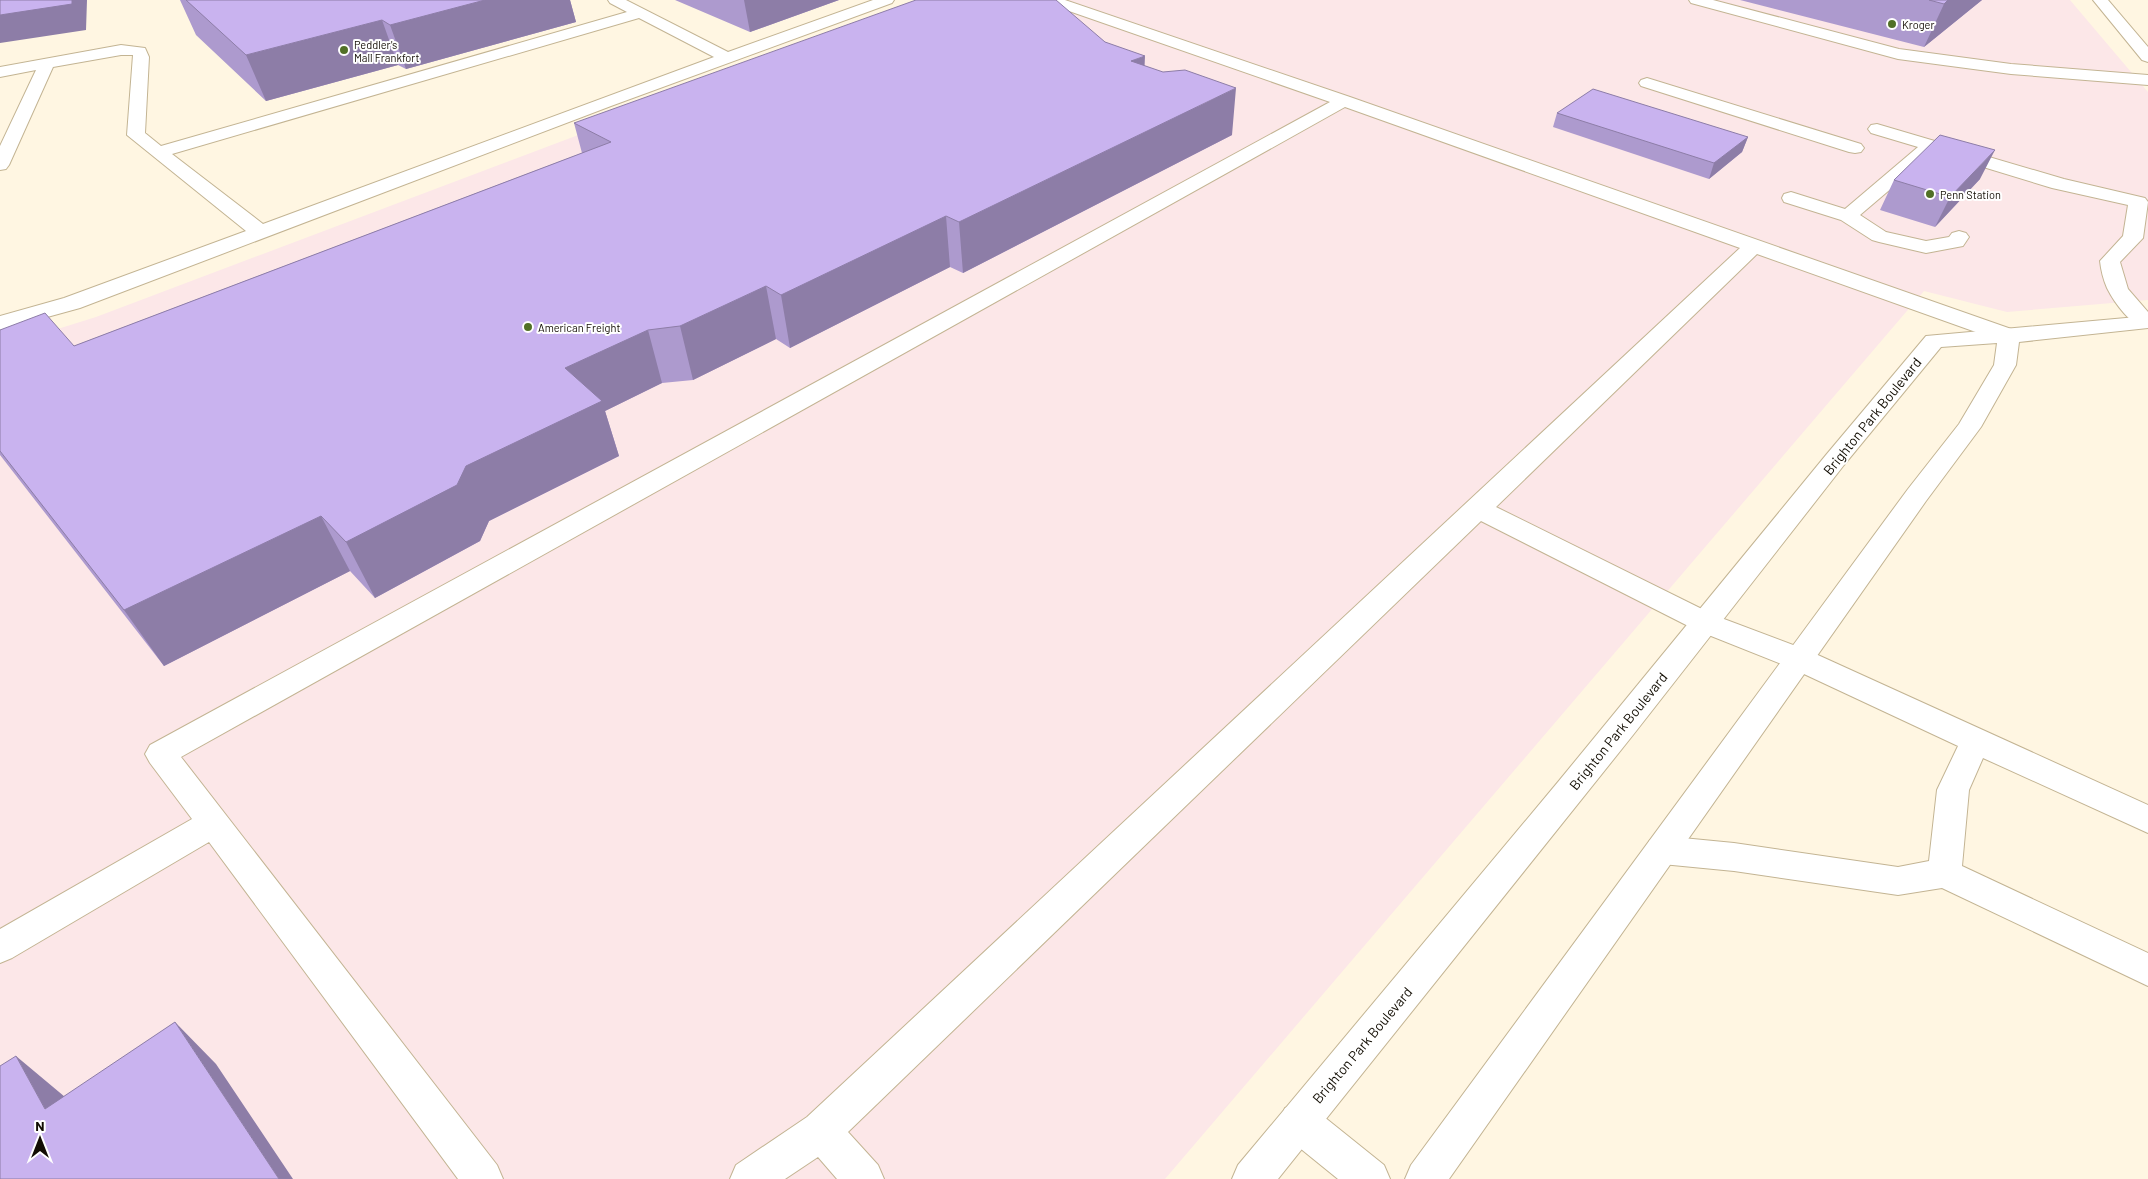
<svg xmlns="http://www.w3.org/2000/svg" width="2148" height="1179" font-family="Barlow,sans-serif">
  <rect width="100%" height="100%" fill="#fff6e2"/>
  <path fill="#fce7e8" d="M936,0h1134l78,92v208l-141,12 -83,-21 -759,888h-1165v-832l96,-30z"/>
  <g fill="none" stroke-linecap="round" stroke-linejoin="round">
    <defs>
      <path id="service" d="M608,0h18l102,52 145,-52h21l-2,3 -281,103 -531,202 -80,22v-14l64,-18 182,-67 -119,-96 6,-80h-12l-68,12 -44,98 -3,4 -6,1v-24l36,-76 -36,7v-10l121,-22 24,3 4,9 -4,76 16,13 466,-134 -17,-9zM639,18l75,39 -451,167 -91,-70z
        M1044,0h21l285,97 667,234 3,5 -3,5 -8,2 -8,-2 -244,-87 -261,253 220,109 93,35 339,154v28l-165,-75 -14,32 -7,76 186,87v33l-206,-98 -44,7 -164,-24 -72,-7 -12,-4 -5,-10 5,-10 12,-4 72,7 164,24 31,-6 8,-71 21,-44 -169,-79 -93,-37 -215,-109 -633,611 30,33 6,14h-47l-19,-22 -33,22h-55l6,-14 71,-48 933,-869 -395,-141 -1164,650 316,408 6,14h-45l-249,-337 -197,116 -12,5v-34l192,-110 -42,-56 -5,-9 5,-9 1180,-643 -284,-99z
        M1689,0h24l186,49 112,15 137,11v10l-137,-11 -113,-15 -207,-56z
        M1647,78l214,66 3,4 -3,4 -6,1 -6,-1 -208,-66 -2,-3 2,-3z
        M1877,124l187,55 81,19 3,4 -5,36 -23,24 8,27 20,23v16c-16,0 -34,-26 -41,-40 -4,-9 -6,-18 -7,-27l23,-25 5,-31 -76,-17 -118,-36 -74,63 26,17 40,9 23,-4 3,-4 7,-2 7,2 3,4 -6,9 -37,7 -47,-11 -7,-2 -31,-20 -57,-18 -2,-4 2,-4 7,-2 54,17 73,-62 -47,-14 -3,-4 3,-4z
        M1299,1103l14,5 71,57 6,14h-52l-53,-43 -6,-14 6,-14z"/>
      <path id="minor" d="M2093,0h15l40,47v15l-6,-2z
        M2148,316v12l-129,14 -3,23 -35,62 -55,74 -477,678h-44l6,-14 497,-676 51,-65 35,-59 3,-22 -56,4 -97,118 -211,270 -355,444h-46l6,-14 320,-383 268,-327 100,-119z"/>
    </defs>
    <use href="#service" stroke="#c3b493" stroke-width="2"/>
    <use href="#minor" stroke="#c3b493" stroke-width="2"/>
    <use href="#service" fill="#fff" fill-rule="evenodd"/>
    <use href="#minor" fill="#fff" fill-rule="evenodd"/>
  </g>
  <path fill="#ad9ace" d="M180,0h390l6,22 -170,47 -8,-4 -132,36 -70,-66z
    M675,0h164l-89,32z
    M1740,0h242l-58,47z
    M1105,42l40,24 87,69 -269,138 -13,-6 -160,81 -14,-9 -83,41 -31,3 -57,28 14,45 -130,65 -9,20 -105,57 -25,-27 -186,95 -164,-211v-125l74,16 508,-193 -8,-30z
    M1557,113l191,24 -6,15 -33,27 -156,-52z
    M1980,179l-45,48 -55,-17 14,-30z"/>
  <path fill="#8d7da7" d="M72,0h15l-1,30 -86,13v-28z
    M485,0h85l6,22 -170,47 -16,-44z
    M744,0h95l-89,32z
    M1948,0h34l-58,47 20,-43z
    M382,20l16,45 -132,36 -20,-46z
    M1145,56l-2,46 -12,-41z
    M1236,88l-4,47 -269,138 -4,-51z
    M1748,137l-6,15 -33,27 5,-16z
    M1995,150l-15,29 -45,48 15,-30z
    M946,216l4,51 -160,81 -9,-53z
    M766,286l10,53 -83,41 -13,-54z
    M648,330l14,53 -57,28 14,45 -130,65 -9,20 -105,57 -29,-56 120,-76 99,-98z
    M321,516l29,55 -186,95 -40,-56z
    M175,1022l41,42 77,115h-14z
    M16,1056l49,41 -20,12z"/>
  <path fill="#c9b3ef" stroke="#8d7da7" d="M0,0h72v4l-72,11z
    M186,0h299l-95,25 -8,-5 -136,35z
    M916,0h140l49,42 40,14 -14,5 32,11 22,-2 51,18 -277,134 -13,-6 -165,79 -15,-9 -86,40 -32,4 -83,38 37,33 -136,65 -9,19 -111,57 -25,-26 -197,94 -124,-159v-121l45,-17 29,33 537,-204 -37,-19z
    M1929,0h19l-4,4z
    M1593,89l155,48 -34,26 -157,-50z
    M1940,135l55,15 -45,47 -56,-17z
    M175,1022l104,157h-279v-113l16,-10 29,53z"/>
  <g fill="#517026" stroke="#fff" stroke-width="2">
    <circle cx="1892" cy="24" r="5"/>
    <circle cx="344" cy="50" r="5"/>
    <circle cx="1930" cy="194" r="5"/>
    <circle cx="528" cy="327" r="5"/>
  </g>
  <g text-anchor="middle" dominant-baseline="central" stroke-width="4" stroke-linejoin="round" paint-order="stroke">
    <g font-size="11" fill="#120d03" stroke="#fff" text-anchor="start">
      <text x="1902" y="24">Kroger</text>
      <text x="354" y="44">Peddler's<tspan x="354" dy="13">Mall Frankfort</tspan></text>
      <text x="1940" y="194">Penn Station</text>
      <text x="538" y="327">American Freight</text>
    </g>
    <g font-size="14" fill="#120d03" stroke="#fff">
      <text transform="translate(1872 416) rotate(-51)">Brighton Park Boulevard</text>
      <text transform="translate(1618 731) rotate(-51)">Brighton Park Boulevard</text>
      <text transform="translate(1362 1045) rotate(-50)">Brighton Park Boulevard</text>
    </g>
  </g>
  <g transform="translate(40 1139)" stroke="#ffffff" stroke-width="4" paint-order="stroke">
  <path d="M0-4L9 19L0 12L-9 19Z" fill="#120d03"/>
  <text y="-8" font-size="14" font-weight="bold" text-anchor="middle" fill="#120d03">N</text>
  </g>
</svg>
